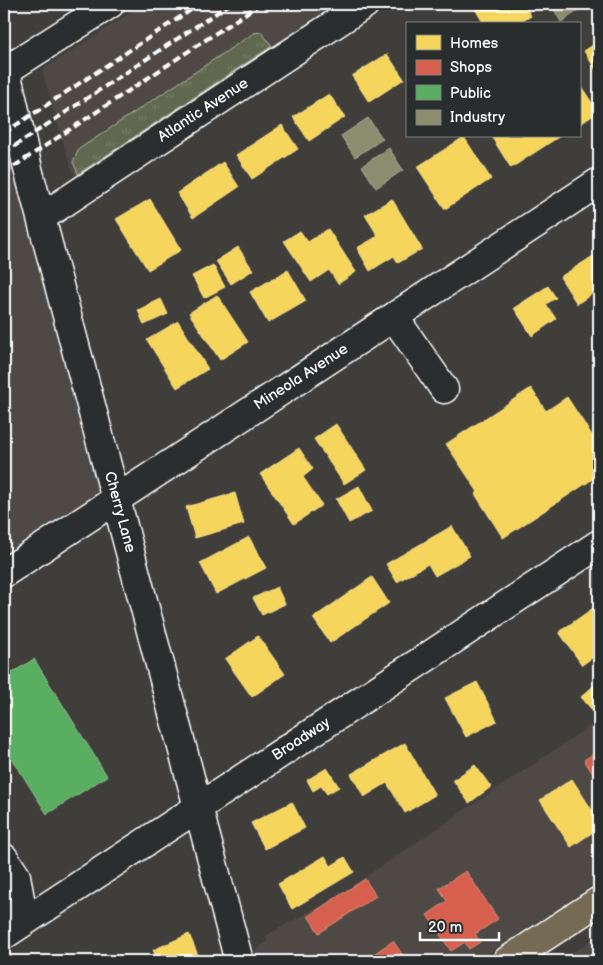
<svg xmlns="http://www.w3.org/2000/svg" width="603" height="965" font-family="'Balsamiq Sans',sans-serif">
  <defs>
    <pattern id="grass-tufts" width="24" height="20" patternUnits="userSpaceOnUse" patternTransform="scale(1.25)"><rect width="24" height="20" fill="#60684f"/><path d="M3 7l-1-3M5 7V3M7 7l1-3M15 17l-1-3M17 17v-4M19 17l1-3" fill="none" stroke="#787f69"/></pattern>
  </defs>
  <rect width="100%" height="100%" fill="#403e3b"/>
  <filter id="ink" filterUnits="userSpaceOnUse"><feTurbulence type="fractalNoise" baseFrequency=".02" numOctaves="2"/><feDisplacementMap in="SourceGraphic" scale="10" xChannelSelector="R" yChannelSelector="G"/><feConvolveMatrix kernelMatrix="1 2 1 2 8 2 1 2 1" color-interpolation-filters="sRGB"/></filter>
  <g filter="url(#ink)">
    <path fill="#4f4a44" d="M144,4h203l-270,180 -12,-36 -23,-78z
      M29,171l87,331 -112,70v-385z
      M599,720v161l-122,80h-238l28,-19 -1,-6 68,-38z
      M599,935v26h-39z"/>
    <path fill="url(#grass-tufts)" stroke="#b0b4a7" d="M261,32l11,14 -194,128 -5,-12 6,-13 175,-116z"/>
    <path fill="#f6d55c" stroke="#f9e28d" d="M472,4h52l7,12 -13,8h-34z
      M599,41v34l-15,-24z
      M387,54l17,25 -35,23 -17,-26z
      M579,83l19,29 -19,13z
      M329,94l16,23 -36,24 -16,-24z
      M282,125l16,24 -46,30 -16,-24z
      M491,136h69l-49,32z
      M464,137l27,42 -46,30 -28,-42z
      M223,162l16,25 -46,31 -16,-25z
      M150,199l31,51 -33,20 -32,-51z
      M392,199l30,50 -24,14 -4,-7 -24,15 -13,-23 21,-12 -13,-21z
      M328,229l28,43 -18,12 -9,-14 -18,12 -27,-41 16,-10 8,11z
      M238,247l15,23 -22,14 -15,-23z
      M595,255l4,6v28l-22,15 -17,-27z
      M213,265l12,22 -21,11 -12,-22z
      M288,270l18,31 -38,22 -18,-31z
      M548,286l8,12 -10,6 10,15 -24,17 -18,-28z
      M217,295l31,47 -28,18 -31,-47z
      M161,299l7,15 -24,11 -6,-15z
      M178,321l30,48 -31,19 -30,-48z
      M531,388l15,23 21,-14 32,49v29l-96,63 -28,-44 3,-2 -32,-48z
      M336,424l30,46 -22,14 -30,-45z
      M299,448l14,21 -10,8 19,28 -28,19 -34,-50z
      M359,486l13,25 -23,12 -13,-24z
      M235,493l9,31 -49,14 -9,-31z
      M452,526l18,30 -35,20 -7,-12 -31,18 -11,-18z
      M249,537l17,31 -50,26 -16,-31z
      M372,577l17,26 -59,40 -17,-25z
      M277,587l8,17 -23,11 -9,-17z
      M599,604v49l-17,12 -23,-33z
      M258,636l27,38 -33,23 -27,-38z
      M599,681v37l-18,-21z
      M477,682l20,39 -31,16 -21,-39z
      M405,743l30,52 -30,18 -18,-30 -23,14 -13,-23z
      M475,765l16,22 -22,16 -16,-23z
      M327,768l12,19 -12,7 -6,-8 -8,5 -6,-11z
      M572,779l27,42v7l-28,19 -31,-47z
      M292,802l13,26 -40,21 -14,-26z
      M325,856l6,10 14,-9 9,15 -62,37 -14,-25z
      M189,934l11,26 -3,1h-39l-5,-11z"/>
    <path fill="#d6604d" stroke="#e29082" d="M599,750v33l-15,-23z
      M466,871l32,48 -23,15 5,8 -11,7 -4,-7 -14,9 -24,-36 20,-14 -8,-13z
      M365,879l11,17 -57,37 -11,-17z
      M393,941l14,20h-44z"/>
    <path fill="#5aae61" stroke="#8cc690" d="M34,659l73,117 -60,38 -43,-68v-68z"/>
    <path fill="#8c8c6e" stroke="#aeae9a" d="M551,4h23l4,7 -17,11z
      M368,118l15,21 -28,18 -14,-21z
      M389,148l14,22 -27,18 -14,-22z"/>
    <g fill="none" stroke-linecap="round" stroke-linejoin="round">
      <defs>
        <path id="minor" d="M4,62l24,107 211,792
          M5,71l105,-67
          M42,217l323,-213
          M394,317l50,72
          M4,573l595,-391
          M4,858l12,18 8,46 -17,-4
          M4,935l595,-391"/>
        <path id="major" d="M507,961l92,-60"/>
      </defs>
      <use href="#minor" stroke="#fff" stroke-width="31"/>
      <use href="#major" stroke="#fff" stroke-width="31"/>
      <use href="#minor" stroke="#2a2d2e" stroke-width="28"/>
      <use href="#major" stroke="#746b52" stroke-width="28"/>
      <path stroke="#fff" stroke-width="4" stroke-dasharray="8 4" stroke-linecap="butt" d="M4,133l196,-129
        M4,153l226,-149
        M4,173l256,-169"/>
    </g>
  </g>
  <g text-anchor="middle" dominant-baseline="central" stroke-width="5" stroke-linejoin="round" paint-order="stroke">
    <g font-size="15" fill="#fff" stroke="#2a2d2e">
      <text transform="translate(203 110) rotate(-33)">Atlantic Avenue</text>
      <text transform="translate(301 377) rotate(-33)">Mineola Avenue</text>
      <text transform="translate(120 512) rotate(75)">Cherry Lane</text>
      <text transform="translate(301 739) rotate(-33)">Broadway</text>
    </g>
  </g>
  <rect width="603" height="965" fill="none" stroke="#2a2d2e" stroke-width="20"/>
  <rect x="10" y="10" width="583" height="945" fill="none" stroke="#fff" stroke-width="2" filter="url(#ink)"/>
  <rect x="406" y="22" width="175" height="115" fill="#2a2d2e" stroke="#7f8182"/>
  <rect x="416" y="35" width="25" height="15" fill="#f6d55c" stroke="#7f8182"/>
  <text x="450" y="48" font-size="15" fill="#ffffff">Homes</text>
  <rect x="416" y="60" width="25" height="15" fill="#d6604d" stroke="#7f8182"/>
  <text x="450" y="72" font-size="15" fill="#ffffff">Shops</text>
  <rect x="416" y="85" width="25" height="15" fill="#5aae61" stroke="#7f8182"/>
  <text x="450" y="98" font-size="15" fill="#ffffff">Public</text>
  <rect x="416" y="110" width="25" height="15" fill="#8c8c6e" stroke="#7f8182"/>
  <text x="450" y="122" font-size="15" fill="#ffffff">Industry</text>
  <path d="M420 932v8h79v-8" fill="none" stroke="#ffffff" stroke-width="2.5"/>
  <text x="428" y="932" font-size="15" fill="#ffffff" stroke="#2a2d2e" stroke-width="4" paint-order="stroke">20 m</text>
</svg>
